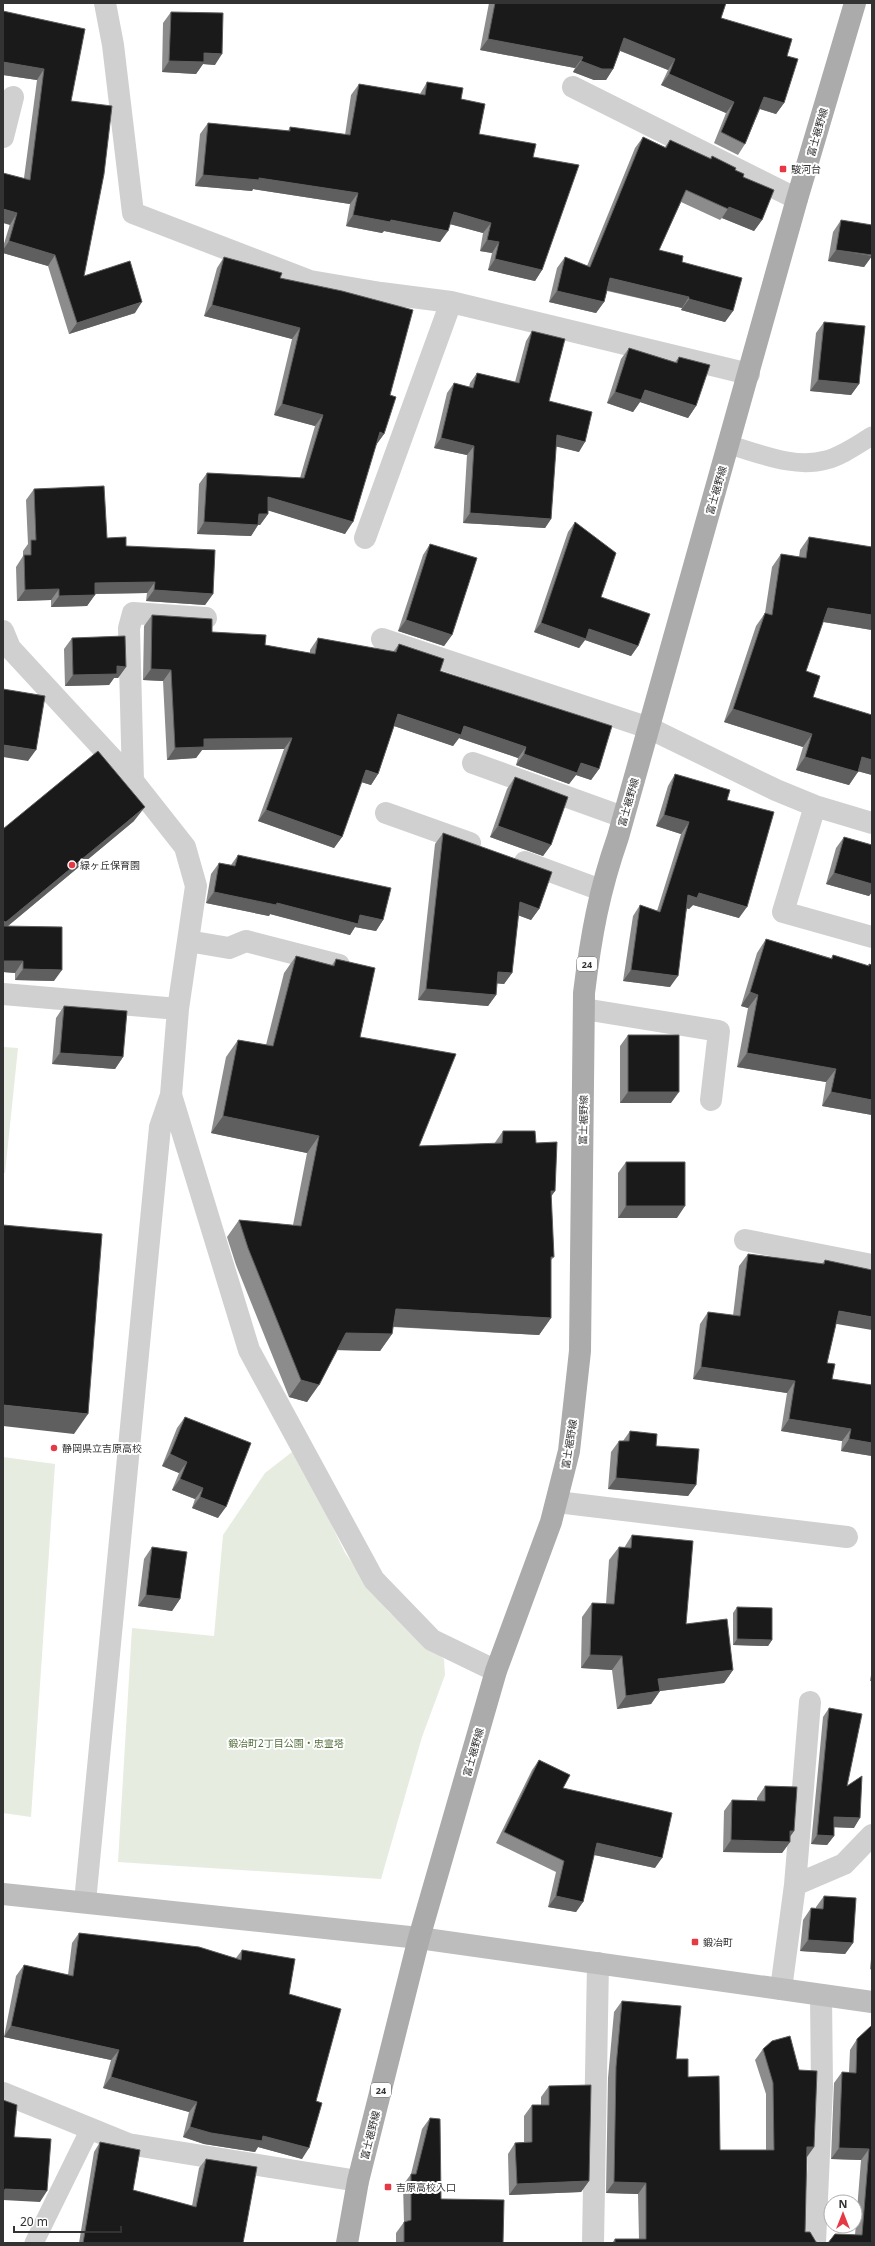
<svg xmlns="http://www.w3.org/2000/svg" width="875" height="2246" font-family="'Noto Sans','Noto Sans JP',sans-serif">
  <rect width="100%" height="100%" fill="#fff"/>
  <path fill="#e6ecdf" d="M3,1047l15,1 -13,125h-2z
    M292,1452l15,21 38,80 44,59 55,47 1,16 -23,62 -41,142 -263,-17 14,-234 82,8 9,-101 42,-62z
    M3,1457l52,7 -24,353 -28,-4z"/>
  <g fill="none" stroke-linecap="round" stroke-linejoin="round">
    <path stroke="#d0d0d0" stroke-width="19" d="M729,445c30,8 65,24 97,15 16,-4 31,-15 46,-24
      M34,2243l56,-114"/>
    <path stroke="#d0d0d0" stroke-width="22" d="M105,3l8,42 20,168 177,68 71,12 70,9 298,72
      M573,87l224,112
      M3,137l10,-40
      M365,538l86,-236
      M3,631l7,17 123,133 52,66 11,39 -18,123 -7,86 -11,32 -75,775
      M382,639l267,89 127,62 39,16 57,17
      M473,763l150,54
      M133,781l-4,-153 4,-15 73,5
      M815,806l-32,106 89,25
      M386,813l84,30
      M525,862l76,28
      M188,941l41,7 17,-7 93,24
      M3,994l175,15
      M584,1009l135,22 -8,69
      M171,1095l78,255 125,230 58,60 64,31
      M745,1240l127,25
      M557,1502l290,35
      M795,1885l15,-183
      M781,1989l14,-104 49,-21 28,-29
      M3,2093l125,51 230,37
      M593,2243l5,-280
      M815,2243l7,-156 -1,-92"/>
    <path stroke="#bdbdbd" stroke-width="22" d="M3,1894l416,44 453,64"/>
    <path stroke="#ababab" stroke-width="22" d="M347,2243l11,-62 61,-243 77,-267 55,-149 18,-71 11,-100 4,-358c7,-57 15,-102 34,-156l179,-638 58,-196"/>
  </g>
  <path fill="#8c8c8c" d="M489,3h237l-5,15 66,38 -3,47 -8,11 -16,-5 -15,35 -7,11 -24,-12 12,-30 -65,-28 7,-15 -48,-19 -7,18 -7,11h-12l-21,-8 2,-4 -95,-18z
    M3,11l68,90 13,175 51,37 -66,21 -21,-68 -45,-13v-6l21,-69 13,-98 -34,-5z
    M171,12l44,53 -12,-1 -7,10 -34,-2 1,-49z
    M427,82l34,17 18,35 54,23 9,113 -7,11 -47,-11 4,-17 -12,-2 3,-18 -33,-9 -10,18 -56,-11 -2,2 -36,-7 4,-22 -97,-15 -1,2 -57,-5 5,-52 8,-11 80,8 2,-4 55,8 6,-40 8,-11 61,10z
    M643,137l22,10 5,-7 40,18 2,-2 23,14 8,7 19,43 -8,11 -32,-13 -2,2 -39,-18 -22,48 23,12 51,49 -8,11 -44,-12 1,-2 -75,-17 -3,11 -8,11 -47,-11 8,-34 8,-11 22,9 48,-118z
    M841,220l31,36 -8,11 -36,-6 5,-29z
    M224,257l56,21 110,117 -6,39 -8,11 -31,89 -77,-24v4l-8,11h-2l-7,11 -54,-2 2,-50 8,-11 93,5 15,-52 -41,-11 18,-76 -88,-23 13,-48z
    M824,322l35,62 -8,11 -41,-4 6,-58z
    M532,331l17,70 30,51 -23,-6 -5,73 -6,9 -82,-5 4,-68 -33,-7 13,-55 7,-10 15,4 1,-4 7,-10 38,9 11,-41z
    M629,348l46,14 4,-5 17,49 -8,12 -48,-16 -7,10 -26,-9 14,-44z
    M34,489l73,49 19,8 87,48 -8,11 -59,-4 1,-8 -52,1 -8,12 -36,1v-7l-34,1 -1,-34 7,-11v-5l5,-7 -2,-44z
    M575,522l26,75 37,49 -7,10 -46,-16 -6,8 -45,-16 34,-100z
    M809,537l63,10v83l-49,-8 -17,49 7,26 59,18v60l-14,-4 -9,14 -53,-15 7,-23 -79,-25 32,-96 9,-13 7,-46 9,-13 18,3 1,-7z
    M430,544l22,91 -8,11 -46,-15 25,-76z
    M152,615l60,17 53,13 45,8v-3l8,-12 75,14 6,-8 41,27 159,98 -8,11 -15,-5 -7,9 -53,-19 2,-7 -59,-20 -6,8 -59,-20 -16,48 -7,11 -10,-3 -19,55 -8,11 -76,-27 26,-72 -82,1 -6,8 -29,2 -4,-79 -20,-1 1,-54z
    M72,638l54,29 -8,11h-4l-5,7 -44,1 -1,-37z
    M675,774l52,26 12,118 -46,-13 -4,4 -2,-1 -17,79 -47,-6 10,-65 7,-11 17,6 24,-77 -25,-8 12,-40z
    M515,777l36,68 -8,11 -53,-19 17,-48z
    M134,821l-126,105 46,55 -39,-1v-7l-12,-1v-143z
    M443,833l96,76 -8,11 -13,-5 -6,58 -8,11 -7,-1 -1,12 -8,11 -70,-6 17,-156z
    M844,837l28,8v47l-3,4 -43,-12 10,-36z
    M238,855l145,65 -7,11 -21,-4 -5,8 -80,-21 -1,2 -63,-13 5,-29 8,-11 12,2z
    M766,939l65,19 2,-3 35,11 1,-2 3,1v150l-50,-9 4,-24 -89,-15 11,-59 -7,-2 16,-53z
    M296,956l36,9 4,-6 24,78 59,109 75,-2 9,-13 33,12 19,48 -4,5 3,61 -3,3v58l-12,17 -146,-8 -1,7 -12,17 -43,-1 -30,52 -18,-5 -53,-132 -9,-28 12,-17 54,5 14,-72 -96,-20 15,-76 12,-17 28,5 18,-72z
    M64,1006l59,51 -8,12 -63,-5 4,-46z
    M628,1035l43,68h-51v-57z
    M626,1162l51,56h-59v-45z
    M748,1254l74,10 3,-4 11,64 -9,39 5,16 40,6v71l-31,-5 1,-10 -61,-10 6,-38 -94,-14 7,-55 8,-12 25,4 6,-50z
    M185,1417l33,101 -26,-10 3,-9 -23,-9 7,-17 -17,-7 15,-38z
    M630,1431l26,15 40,39 -8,11 -80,-7 3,-37 8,-11h4z
    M632,1535l54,89 47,46 -9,13 -64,8 -9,13 -34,5 -5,-39 -31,-2 1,-51 10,-14 14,1 3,-44 10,-13 5,1z
    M152,1547l28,52 -8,12 -34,-5 6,-47z
    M737,1607l35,33 -4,6 -35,-1v-32z
    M872,1669v12h-2z
    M829,1708l18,78 7,42 -20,-1v9l-7,9 -16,-1 12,-127z
    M539,1760l24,28 92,80 -61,-13 -11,47 -7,10 -28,-5 8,-35 -60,-29 36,-73z
    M765,1786l29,45 -4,6v5l-8,11 -59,-1 1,-41 8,-11 25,1v-3z
    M824,1896l29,47 -8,11 -45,-3 3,-31 8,-12 5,1v-2z
    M79,1933l157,25 6,-8 47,44 27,107 -14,58 -44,-12 -3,5 -51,-8 -21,-7 6,-25 -86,-24 8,-28 -107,-23 12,-61 8,-11 44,10 4,-32z
    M872,1949v21l-2,-1z
    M622,2001l54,58 12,18 32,73h46v-56l-11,-34 8,-11 51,98 -7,10 -2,75 11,10 2,1h-206l3,-4h24l-1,-45 -32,-1 2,-115 6,-66z
    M872,2026v217h-44l7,-9 20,1 6,-75 -30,-1 3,-76 8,-11h7l1,-22 7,-11z
    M549,2086l40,95 -8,11 -72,3 -1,-41 7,-11 9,-1v-26l8,-11h9v-8z
    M430,2118l11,81 62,44h-107v-10l8,-11 -1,-37 8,-11 11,-45z
    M100,2142l33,48 59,16 7,-38 7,-9 37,84h-164l15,-91z"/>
  <path fill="#5f5f5f" d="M624,38l51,21 -7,11 -52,-21z
    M488,39l95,18 -8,11 -95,-18z
    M204,53l18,1 -7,11 -12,-1 -7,10 -34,-2 7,-11z
    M581,61l32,8 -7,11h-12l-21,-8z
    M3,62l41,7 -7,11 -34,-5z
    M669,74l65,28 -8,11 -65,-28z
    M764,97l20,6 -8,11 -19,-6z
    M203,175l56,3 99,15 -8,11 -97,-15 -1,2 -57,-5z
    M729,207l33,13 -8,11 -32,-13z
    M3,209l14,4 -7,12 -7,-2z
    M454,212l37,11 -8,10 -37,-10z
    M353,215l38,5 57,11 -8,11 -56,-11 -2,2 -36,-7z
    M487,240l12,2 -7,11 -12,-2z
    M9,241l46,14 -7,11 -45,-13v-3z
    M836,250l36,6 -8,11 -36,-6z
    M495,259l47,11 -7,11 -47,-11z
    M610,278l79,19 -7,11 -80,-19z
    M557,291l47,11 -8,11 -47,-11z
    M689,299l44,12 -8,11 -44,-12z
    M142,302l-7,11 -66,21 8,-11z
    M212,305l88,23 -8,11 -88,-23z
    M818,380l41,4 -8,11 -41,-4z
    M645,390l51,16 -8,12 -48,-16 -7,10 -26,-9 8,-11z
    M282,404l41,11 -8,11 -41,-11z
    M380,432l4,2 -8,11 -4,-1z
    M557,435l28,7 -6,10 -29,-7z
    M441,438l33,8 -7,9 -33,-7z
    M268,497l85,25 -8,12 -85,-26z
    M470,513l81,6 -6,9 -82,-5z
    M259,514h9l-8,11h-2l-7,11 -54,-2 7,-12z
    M155,582l-8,11 -60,1 8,-11z
    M59,589l-8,11 -34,1 8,-11z
    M154,590l59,4 -8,11 -59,-4z
    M95,595l-8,11 -36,1 8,-11z
    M828,608l44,7v15l-54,-9z
    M406,620l46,15 -8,11 -46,-15z
    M541,623l48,6 49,17 -7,10 -46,-16 -6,8 -45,-16z
    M117,666l9,1 -8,11h-4l-5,7 -44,1 8,-11z
    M151,669l20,1 -8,11 -20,-1z
    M733,709l79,25 -9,13 -79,-25z
    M398,714l66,12 62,21 -8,11 -59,-20 -6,8 -62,-21z
    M292,738l-8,11 -82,1 -6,8 -29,2 8,-12 29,-9z
    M3,745l33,5 -8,11 -25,-4z
    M524,754l57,9 18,6 -8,11 -15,-5 -7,9 -53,-19z
    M805,757l53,15 -9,13 -53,-15z
    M862,757l10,3v15l-19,-5z
    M366,770l12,4 -7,11 -13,-4z
    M145,807l-11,14 -131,109v-9z
    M266,810l76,27 -8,11 -76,-27z
    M664,815l25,7 -8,12 -25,-8z
    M498,826l53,19 -8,11 -53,-19z
    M834,873l38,11v8l-3,4 -43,-12z
    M214,892l63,11 83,12 23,5 -7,11 -21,-4 -5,8 -80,-21 -1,2 -63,-13z
    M699,893l48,14 -8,11 -46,-13 -4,4 -9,-2 8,-12z
    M520,902l19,7 -8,11 -19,-7z
    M3,961h20l-8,12 -12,-1z
    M23,969l39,1 -8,11 -39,-1z
    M631,970l47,6 -8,11 -47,-6z
    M498,972l14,1 -8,11 -13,-1z
    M426,989l70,6 -8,11 -70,-6z
    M750,992l8,3 -10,13 -7,-2z
    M60,1053l63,4 -8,12 -63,-5z
    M747,1053l89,16 -10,13 -89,-15z
    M628,1092h51l-8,11h-51z
    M831,1092l41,8v15l-50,-9z
    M223,1116l96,20 -12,17 -96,-20z
    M551,1191h4l-12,17z
    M626,1206h59l-8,12h-59z
    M396,1309l155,9 -12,17 -155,-9z
    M839,1311l33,6v13l-41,-7z
    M346,1333l46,1 -12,17 -46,-1z
    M701,1367l94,14 -8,12 -94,-14z
    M301,1380l18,5 -12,17 -18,-5z
    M3,1405l85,9 -14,20 -71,-8z
    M789,1419l62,10 -9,12 -61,-10z
    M849,1439l23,4v13l-31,-5z
    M170,1454l17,8 -8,11 -17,-7z
    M616,1478l80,7 -8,11 -80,-7z
    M180,1479l23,9 -8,11 -23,-9z
    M200,1497l26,10 -8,11 -26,-10z
    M146,1595l34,4 -8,12 -34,-5z
    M737,1639l35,1 -4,6 -35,-1z
    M590,1655l32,1 -10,14 -31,-2z
    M733,1670l-9,13 -64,8 -9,13 -34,5 9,-13 32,-17z
    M834,1817l26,1 -6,10 -26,-1z
    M790,1831h4l-8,11h4l-8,11 -59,-1 8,-12z
    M817,1835l17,1 -7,9 -16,-1z
    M597,1843l65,15 -7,10 -65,-14z
    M556,1896l27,6 -7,10 -28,-5z
    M808,1940l45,3 -8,11 -45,-3z
    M11,2026l108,24 -8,10 -107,-23z
    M111,2077l86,25 -8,10 -86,-24z
    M190,2127l73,9 46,12 -7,11 -44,-12 -3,5 -51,-8 -21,-7z
    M807,2147h7l-8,11z
    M839,2148l30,1 -8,11 -30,-1z
    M589,2181l-8,11 -72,3 8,-11z
    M614,2182l32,1 -8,11 -32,-1z
    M5,2189l42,2 -7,11 -37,-2v-9z"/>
  <path fill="#1a1a1a" stroke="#5f5f5f" d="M495,3h231l-5,15 71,21 -5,17 11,3 -14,44 -20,-6 -19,47 -24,-12 13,-30 -65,-28 6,-15 -51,-21 -11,31h-11l-21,-8 2,-4 -95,-18z
    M3,11l82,18 -14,72 41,5 -8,68 -20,102 46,-15 12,41 -65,21 -22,-68 -46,-14 8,-28 -14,-4v-36l27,7 14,-111 -41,-7z
    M171,12l52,1 -1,41 -18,-1v9l-35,-1z
    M427,82l36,6 -2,11 24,5 -6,30 57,10 -3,13 46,8 -37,105 -47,-11 4,-17 -12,-2 4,-17 -37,-11 -6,19 -57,-11 -1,2 -37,-7 5,-22 -99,-15v2l-56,-5 5,-52 82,8v-4l60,8 9,-51 66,11z
    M643,137l23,11 4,-8 41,19 1,-3 24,12 -1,2 9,4 -1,3 31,13 -12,30 -33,-13 -1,2 -42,-19 -27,60 24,6 -1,6 60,16 -9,33 -44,-12v-2l-79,-19 -6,24 -47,-11 8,-34 25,10z
    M841,220l31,5v30l-36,-5z
    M224,257l58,16 -2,5 62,13 71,19 -23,85 6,2 -12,37 -4,-2 -27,90 -85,-25v17h-9l-1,11 -54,-3 3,-49 97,5 19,-63 -41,-11 18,-76 -88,-23z
    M824,322l41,4 -6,58 -41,-4z
    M532,331l33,8 -16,62 43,11 -7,30 -28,-7 -6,84 -81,-6 4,-67 -33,-8 13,-55 19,5 4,-15 42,10z
    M629,348l48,15 2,-6 31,8 -14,41 -51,-16 -4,10 -26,-8z
    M104,486l3,52 19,-1v9l89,4 -2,44 -59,-4 1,-8 -60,1v12l-36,1v-7l-34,1 -1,-35h7v-15h5l-2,-51z
    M575,522l41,31 -15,44 49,17 -12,32 -49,-17 -3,10 -45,-16z
    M809,537l63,10v68l-44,-7 -22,63 14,5 -7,21 59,18v45l-10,-3 -4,15 -53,-15 7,-23 -79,-25 32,-96 7,2 9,-61 25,4z
    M430,544l47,14 -25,77 -46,-15z
    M152,615l60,4v13l54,3 -1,10 50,9 3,-16 78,14 3,-8 45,15 -4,12 172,55 -13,43 -18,-6 -4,10 -53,-19 2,-7 -62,-21 -3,9 -63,-21 -20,60 -12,-4 -24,67 -76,-27 26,-72 -88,1v8l-29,1 -4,-78 -20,-1z
    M125,636l1,31 -9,-1v8l-44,1 -1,-37z
    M3,689l42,7 -9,54 -33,-5z
    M98,751l47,56 -139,115 -3,-1v-92z
    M675,774l55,16 -3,10 47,12 -27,95 -48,-14 -2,5 -9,-3 -10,81 -47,-6 9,-65 20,7 29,-90 -25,-7z
    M515,777l53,20 -17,48 -53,-19z
    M443,833l109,39 -13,37 -19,-7 -8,71 -14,-1 -2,23 -70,-6z
    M844,837l28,8v39l-38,-11z
    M238,855l153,33 -8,32 -23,-5 -2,9 -81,-21 -1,2 -62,-13 5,-29 16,3z
    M3,926l59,1v43l-39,-1v-8h-20z
    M766,939l66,20 1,-4 36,11v-2l3,1v135l-41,-8 5,-23 -89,-16 11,-58 -8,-3z
    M296,956l38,10 2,-7 39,9 -15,69 96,17 -37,92 83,-3 1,-12h32l1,12 21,-1 -2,49h-4l3,66h-3v61l-155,-9 -4,25 -46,-1 -27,52 -18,-5 -53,-132 -9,-28 62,6 18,-90 -96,-20 15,-76 35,6z
    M64,1006l63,5 -4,46 -63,-4z
    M628,1035h51v57h-51z
    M626,1162h59v44h-59z
    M3,1225l99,9 -14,180 -85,-9z
    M748,1254l76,10 1,-4 47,10v47l-33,-6 -12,52 8,1 -3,15 40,6v58l-23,-4 2,-10 -62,-10 6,-38 -94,-14 7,-55 32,4z
    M185,1417l66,26 -25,64 -26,-10 3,-9 -23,-9 7,-17 -17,-8z
    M630,1431l27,3 -1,12 43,3 -3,36 -80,-7 3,-37h10z
    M632,1535l61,6 -7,83 41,-5 6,51 -75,9 2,12 -34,5 -4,-40 -32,-1 2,-52 22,1 5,-57 12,1z
    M152,1547l35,5 -7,47 -34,-4z
    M737,1607l35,1v32l-35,-1z
    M829,1708l33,6 -15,72 15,-10 -2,42 -26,-1v19l-17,-1z
    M539,1760l31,15 -7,13 109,25 -10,45 -65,-15 -14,59 -27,-6 8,-35 -60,-29z
    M765,1786l32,1 -3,44h-4v11l-59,-2 1,-40 33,1z
    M824,1896l32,2 -3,45 -45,-3 3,-32 12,1z
    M79,1933l120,14 42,13 1,-10 53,9 -6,35 52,15 -25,92 6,2 -13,45 -46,-12 -1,5 -51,-8 -21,-6 7,-25 -86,-25 8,-27 -108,-24 13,-61 49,11z
    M622,2001l59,5 -5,53h12v18l31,-1 1,74h54l-1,-67 -10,-34 9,-8 18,-5 9,34 18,1 -3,76h-7l-2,85h5l6,10 2,1h-203v-4h31v-56l-32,-1 2,-115z
    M871,2026h1v217h-44l7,-9 27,1 7,-86 -30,-1 3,-76 14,1 1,-34z
    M591,2085l-2,96 -72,3 -2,-41 17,-1v-37h17v-19z
    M3,2100l14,5 -3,32 37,2 -4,52 -42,-2 -2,7z
    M430,2118l10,1 1,80 63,1 -1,43h-107l8,-1v-20l7,-2v-46h5z
    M100,2142l40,8 -7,40 63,17 10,-48 51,8 -14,76h-160z"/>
  <g fill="#e63946" stroke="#fff" stroke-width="1.5">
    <rect x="779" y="165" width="8" height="8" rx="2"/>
    <circle cx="72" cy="865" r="4"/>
    <circle cx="54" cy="1448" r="4"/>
    <rect x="691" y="1938" width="8" height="8" rx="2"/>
    <rect x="384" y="2183" width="8" height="8" rx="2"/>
  </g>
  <g text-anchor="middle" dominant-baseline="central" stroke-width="4" stroke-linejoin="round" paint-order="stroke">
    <g fill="#fff" stroke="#707070" stroke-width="1">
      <rect x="577" y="957" width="20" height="14" rx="3"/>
      <rect x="371" y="2083" width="20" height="14" rx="3"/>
    </g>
    <g font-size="9" font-weight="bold" fill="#333">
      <text x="587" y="964">24</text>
      <text x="381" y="2090">24</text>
    </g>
    <g font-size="10" fill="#333" stroke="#fff">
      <text transform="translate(817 132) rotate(-74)">富士裾野線</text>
      <text transform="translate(716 490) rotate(-74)">富士裾野線</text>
      <text transform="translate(628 802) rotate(-74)">富士裾野線</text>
      <text transform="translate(583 1120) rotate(-89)">富士裾野線</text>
      <text transform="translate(569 1444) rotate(-81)">富士裾野線</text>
      <text transform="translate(473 1752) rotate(-74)">富士裾野線</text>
      <text transform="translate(370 2135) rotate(-76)">富士裾野線</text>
    </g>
    <g font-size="10" fill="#333" stroke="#fff" text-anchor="start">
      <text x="791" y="169">駿河台</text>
      <text x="80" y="865">緑ヶ丘保育園</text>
      <text x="62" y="1448">静岡県立吉原高校</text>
      <text x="703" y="1942">鍛冶町</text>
      <text x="396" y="2187">吉原高校入口</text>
    </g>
    <g font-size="10" fill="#56703f" stroke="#fff">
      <text x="286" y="1743">鍛冶町2丁目公園・忠霊塔</text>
    </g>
  </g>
  <rect width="875" height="2246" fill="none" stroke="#333333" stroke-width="8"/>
  <g transform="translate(843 2214)"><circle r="19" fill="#ffffff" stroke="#adadad"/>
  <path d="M0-3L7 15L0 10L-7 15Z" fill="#e63946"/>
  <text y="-6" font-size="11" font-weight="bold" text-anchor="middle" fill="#333333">N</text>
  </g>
  <path d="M14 2226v6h107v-6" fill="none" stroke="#333333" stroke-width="2"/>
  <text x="20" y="2226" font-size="12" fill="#333333" stroke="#ffffff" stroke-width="3" paint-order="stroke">20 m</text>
</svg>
